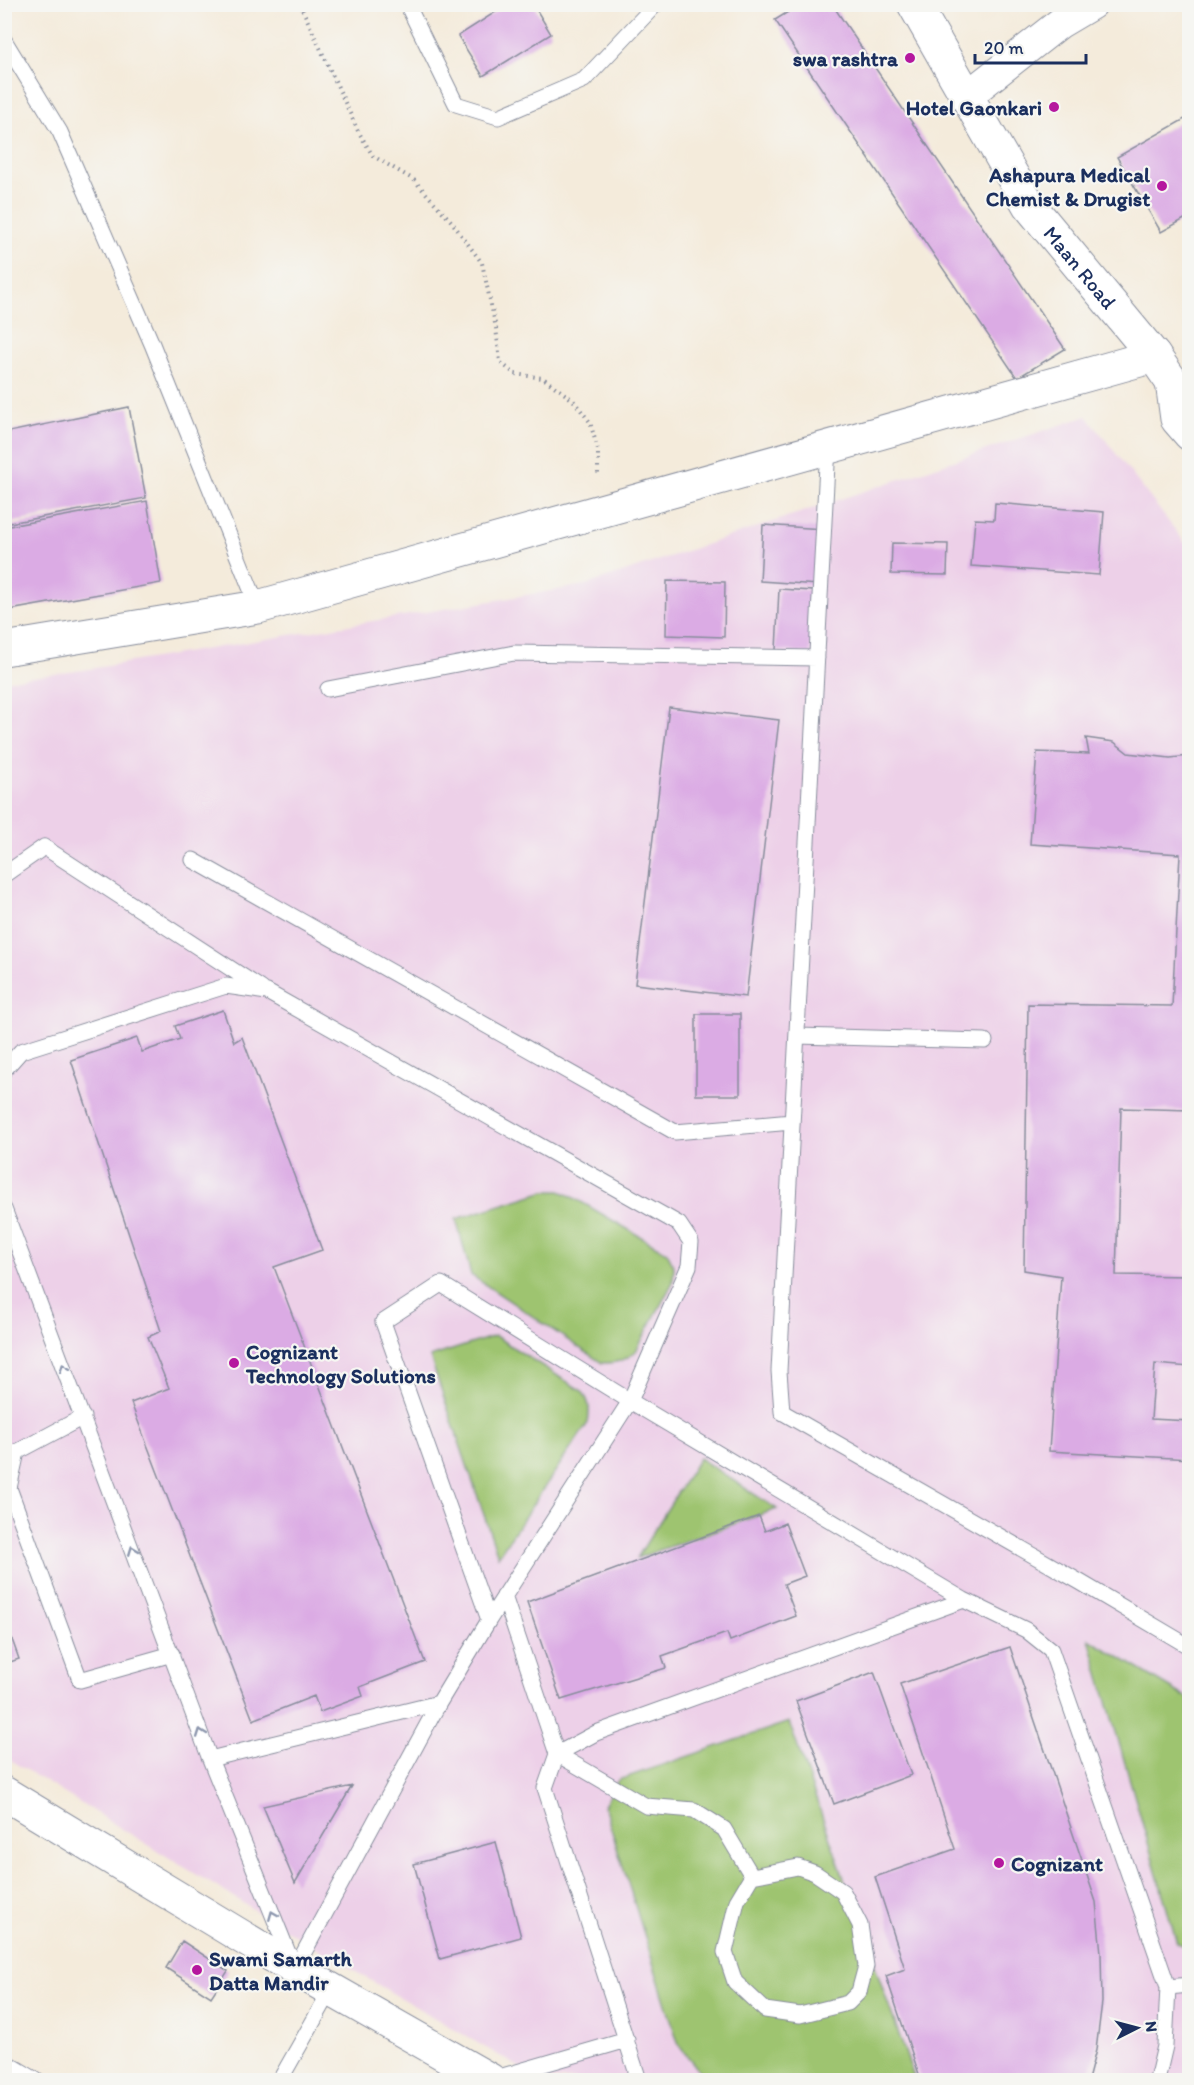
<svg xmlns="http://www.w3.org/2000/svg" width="1194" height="2085" font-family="Itim,sans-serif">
  <rect width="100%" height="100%" fill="#f6f6f2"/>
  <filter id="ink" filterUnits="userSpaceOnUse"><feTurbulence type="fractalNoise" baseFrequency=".0167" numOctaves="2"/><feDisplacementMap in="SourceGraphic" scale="12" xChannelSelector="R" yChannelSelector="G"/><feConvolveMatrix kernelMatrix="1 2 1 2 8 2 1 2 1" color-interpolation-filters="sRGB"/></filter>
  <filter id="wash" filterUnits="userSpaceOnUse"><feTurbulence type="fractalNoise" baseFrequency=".008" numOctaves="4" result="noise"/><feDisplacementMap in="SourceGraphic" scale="24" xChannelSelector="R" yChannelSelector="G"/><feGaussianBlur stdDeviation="1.35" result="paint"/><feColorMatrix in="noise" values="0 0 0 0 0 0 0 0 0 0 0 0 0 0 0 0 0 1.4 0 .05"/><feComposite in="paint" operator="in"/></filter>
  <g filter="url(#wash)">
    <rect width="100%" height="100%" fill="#f4ebdb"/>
    <path fill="#edd0e8" d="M1087,416l102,132v1532h-648l-207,-121 -329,-202 -1,-1076 80,-11 502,-85z"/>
    <path fill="#9ec46f" stroke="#5c7a66" stroke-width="1.5" d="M545,1191h15l11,5 96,56 7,14 -1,16 -37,69c-11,10 -19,12 -34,12l-131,-88 -15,-56z
      M495,1336l87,55c8,11 8,18 6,32l-90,133 -68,-199z
      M699,1458l78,51 -140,49z
      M1089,1639l100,60v248l-12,-4z
      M789,1722l126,358h-208l-28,-34 -75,-240 14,-26z"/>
    <g id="blocks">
      <path fill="#dbabe4" d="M508,4h25l18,30 -68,42 -25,-40z
        M801,4h31l233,345 -48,29 -242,-358z
        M1190,116v100l-29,16 -44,-75z
        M129,407l17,91 -142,26v-91z
        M147,501l14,82 -157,28v-84z
        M995,503l109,9 -5,63 -128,-9 4,-47 19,1z
        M763,525l60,4 -4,56 -59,-4z
        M892,543l56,1 -1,31 -56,-1z
        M667,581l58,1 -1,55 -58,-2z
        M779,589l34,2 -3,62 -34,-3z
        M669,707l110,13 -33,277 -111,-13z
        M1086,738l28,4 14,11 42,5 20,-2v354l-69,-2 -5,167 74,1v91l-35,-3 -4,55 39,2v38l-141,-8 12,-175 -37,-6 4,-266 144,2 8,-152 -150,-10 7,-92 52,2z
        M223,1010l11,32 8,-5 80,213 -48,17 151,395 -65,25 3,9 -43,16 -6,-16 -61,24 -122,-317 38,-15 -21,-51 13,-6 -90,-271 66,-22 5,14 38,-13 -5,-13z
        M696,1014h44v81h-44z
        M759,1516l6,15 20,-8 20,53 -21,8 12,32 -66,25 -3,-8 -65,23 4,12 -105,32 -34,-98z
        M4,1617l15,42 -15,5z
        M1010,1647l86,255 5,51 1,49 -6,48 -8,30h-167l-35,-104 19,-7 -30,-92 80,-28 -55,-165z
        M874,1672l37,103 -77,29 -38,-103z
        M352,1786l-57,97 -32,-77z
        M496,1842l25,95 -81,22 -26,-95z
        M182,1941l46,30 -17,26 -45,-29z"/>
    </g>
  </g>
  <g filter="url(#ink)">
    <use href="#blocks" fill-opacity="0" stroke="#888d9c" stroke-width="1.5"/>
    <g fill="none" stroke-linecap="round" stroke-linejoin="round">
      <defs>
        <path id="service" d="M407,4l49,100 42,13 86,-37 72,-76
          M4,40l56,92 92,212 106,263
          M828,446l-49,925 3,41 298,170 110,65
          M328,689l186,-36 303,5
          M193,860l482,272 117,-10
          M4,875l40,-28 218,142
          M797,1036l188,5
          M4,1070l17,-19 205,-65 41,6 412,232 12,18 -2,24 -59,135 -141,219
          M4,1209l206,550 81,201
          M83,1417l-66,35 -8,36 71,192 92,-26
          M504,1596l53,158 89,52 48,4 30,19 28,47 -15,25 -12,51 10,30 30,28 35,5 48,-12 11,-11 7,-26 -6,-41 -17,-33 -28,-19 -17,-6 -46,9
          M210,1759l229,-56
          M295,1969l144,-266 50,-83 -106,-298 58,-38 189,117 334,199 62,30 25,20 117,337 22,-2
          M4,2061l32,19
          M280,2080l51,-90
          M489,2080l138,-40
          M639,2080l-94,-292 12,-34 39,-21 368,-133
          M1157,2080l8,-34 3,-59"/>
        <path id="minor" d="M967,96l93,-73 32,-19"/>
        <path id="tertiary" d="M4,649l254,-42 896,-251
          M4,1793l291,176 195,111"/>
        <g id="primary">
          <path id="s1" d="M914,4l115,201 125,151 18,26 18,11"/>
          <path d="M1172,382l5,37 13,15"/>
        </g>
      </defs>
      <use href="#service" stroke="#888d9c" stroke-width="17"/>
      <use href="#minor" stroke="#888d9c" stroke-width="32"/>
      <use href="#tertiary" stroke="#888d9c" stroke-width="35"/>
      <use href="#primary" stroke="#888d9c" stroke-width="35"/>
      <path stroke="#888d9c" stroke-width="4" stroke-dasharray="1.5 4.5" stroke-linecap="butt" d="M300,4l58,127 15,25 41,24 37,41 31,42 14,65 4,34 15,12 28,4 30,22 17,22 8,28v24"/>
      <use href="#service" stroke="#fff" stroke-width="15"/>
      <use href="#minor" stroke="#fff" stroke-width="30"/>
      <use href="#tertiary" stroke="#fff" stroke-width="33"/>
      <use href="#primary" stroke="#fff" stroke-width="33"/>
    </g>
    <defs><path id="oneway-chevron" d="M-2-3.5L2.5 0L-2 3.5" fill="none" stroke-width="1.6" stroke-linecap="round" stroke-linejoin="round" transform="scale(1.5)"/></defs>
    <g stroke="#8d97ae">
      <use href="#oneway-chevron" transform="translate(64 1368) rotate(-111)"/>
      <use href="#oneway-chevron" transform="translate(133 1550) rotate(-111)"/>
      <use href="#oneway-chevron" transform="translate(201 1733) rotate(-110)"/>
      <use href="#oneway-chevron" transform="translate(273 1915) rotate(-112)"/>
    </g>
  </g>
  <g fill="#b5179e" stroke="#f6f6f2" stroke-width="2">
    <circle cx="910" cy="58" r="6"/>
    <circle cx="1054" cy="107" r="6"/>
    <circle cx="1162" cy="186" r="6"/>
    <circle cx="234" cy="1363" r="6"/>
    <circle cx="999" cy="1863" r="6"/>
    <circle cx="197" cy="1970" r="6"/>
  </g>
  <g text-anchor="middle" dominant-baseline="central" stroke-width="4.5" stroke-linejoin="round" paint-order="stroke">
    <g font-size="21" font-weight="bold" fill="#1b2f5e" stroke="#f6f6f2" text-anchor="end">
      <text x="898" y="58">swa rashtra</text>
      <text x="1042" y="107">Hotel Gaonkari</text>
      <text x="1150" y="174">Ashapura Medical<tspan x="1150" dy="24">Chemist &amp; Drugist</tspan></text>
      <text x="246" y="1351" text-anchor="start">Cognizant<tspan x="246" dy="24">Technology Solutions</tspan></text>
      <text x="1011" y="1863" text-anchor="start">Cognizant</text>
      <text x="209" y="1958" text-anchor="start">Swami Samarth<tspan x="209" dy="24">Datta Mandir</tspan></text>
    </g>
    <g font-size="21" fill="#1b2f5e" stroke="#f6f6f2">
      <text stroke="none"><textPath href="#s1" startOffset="312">Maan Road</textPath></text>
    </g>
  </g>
  <rect width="1194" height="2085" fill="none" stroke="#f6f6f2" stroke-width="24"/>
  <g transform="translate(1137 2028) rotate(84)" stroke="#f6f6f2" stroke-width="4.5" paint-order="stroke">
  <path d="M0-4.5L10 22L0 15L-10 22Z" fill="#1b2f5e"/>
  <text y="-9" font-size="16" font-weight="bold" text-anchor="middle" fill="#1b2f5e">N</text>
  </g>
  <path d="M975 54v9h111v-9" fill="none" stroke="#1b2f5e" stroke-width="3"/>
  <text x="984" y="54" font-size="18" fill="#1b2f5e" stroke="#f6f6f2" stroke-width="4.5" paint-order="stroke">20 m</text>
</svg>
